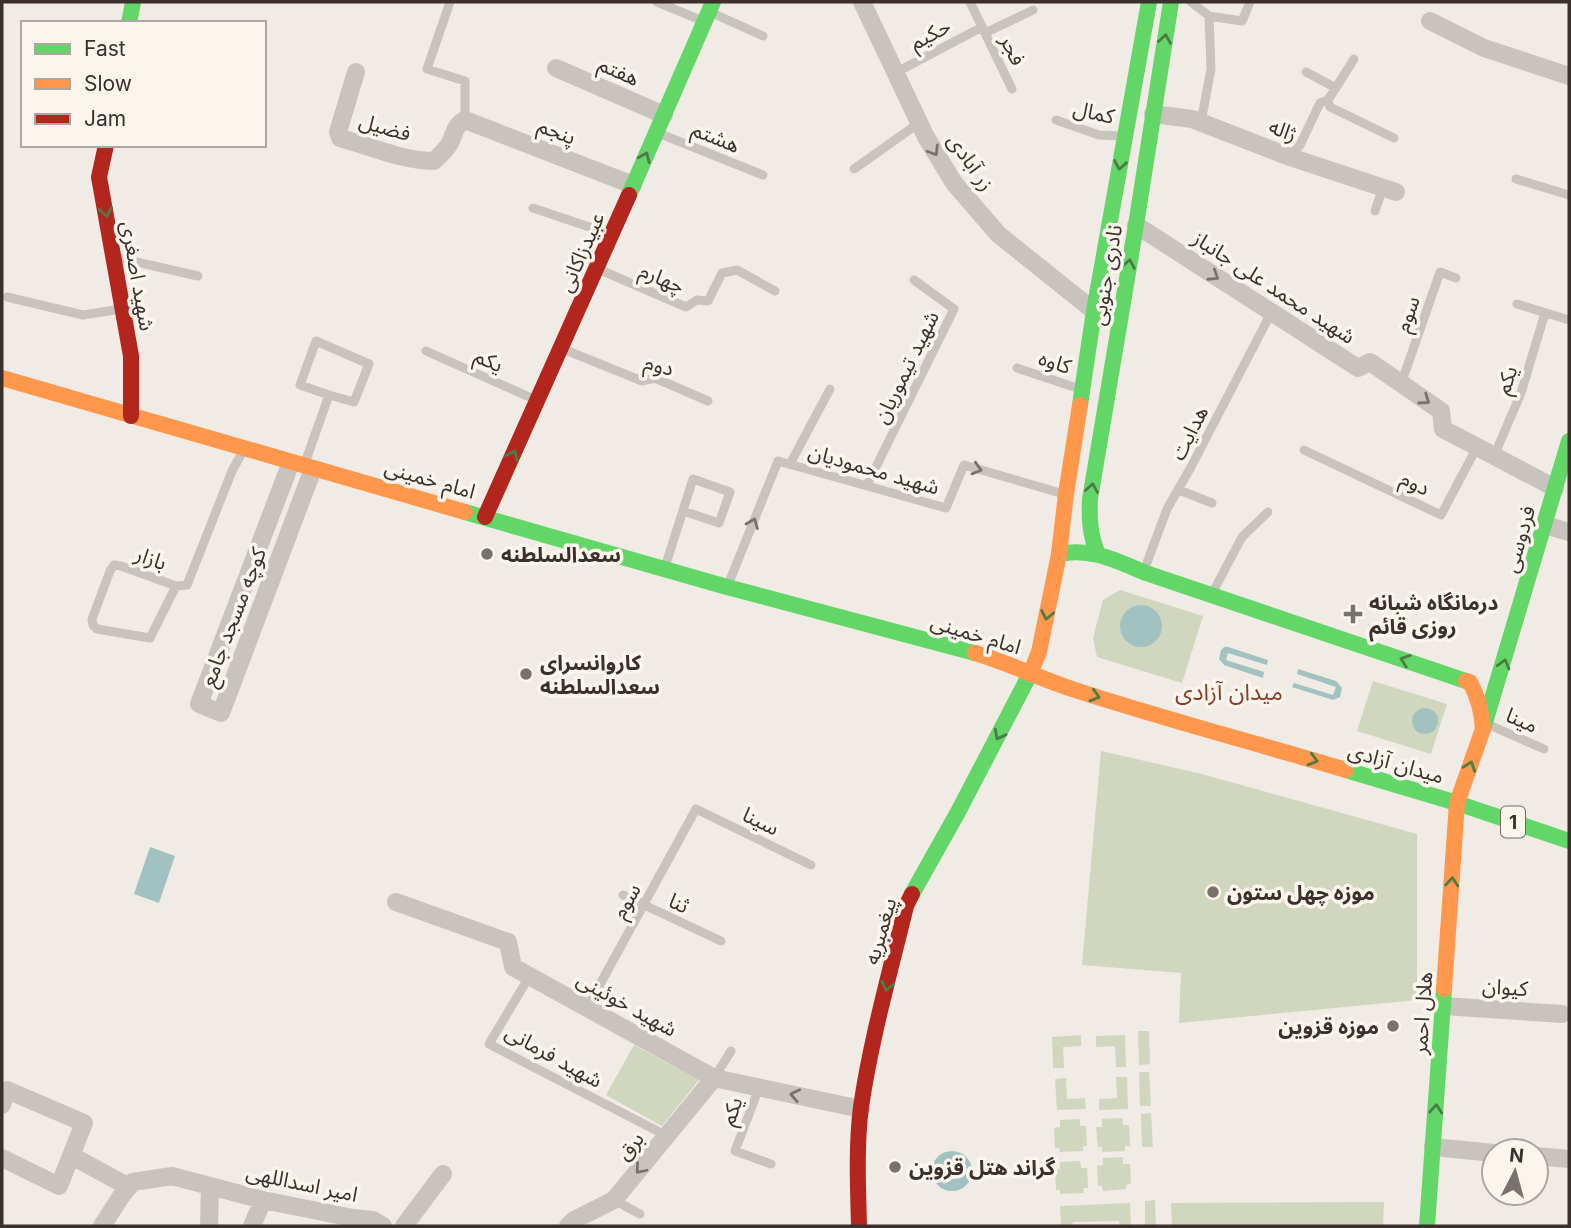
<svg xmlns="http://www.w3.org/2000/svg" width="1571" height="1228" font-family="Inter,'Noto Sans Arabic',sans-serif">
  <rect width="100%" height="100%" fill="#f0ebe5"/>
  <path fill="#d1d6bf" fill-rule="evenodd" d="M1120,590l83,26 -21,67 -85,-26 -4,-19 10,-38z
    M1373,681l74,23 -16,50 -74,-23zM1436,714l2,8 -15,12 -7,-4z
    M1101,751l101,23 215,60v166l-238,23 2,-50 -99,-8z
    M1138,1031h11l1,33 -11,1z
    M1081,1035v11l-18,1 1,21h-11l-1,-31z
    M1125,1035l1,32h-10l-1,-21 -19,1v-11z
    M634,1045l65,35 -37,46 -56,-31z
    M1139,1072h10l2,34h-11z
    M1116,1077h11l1,32 -29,1v-11l18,-1z
    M1066,1078l1,21 18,-1 1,11 -29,1 -2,-31z
    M1151,1113l2,34h-11l-1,-33z
    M1122,1118l1,7h6l1,21h-5v5l-23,1v-5h-4l-2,-20h6v-8z
    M1080,1119v7h6l1,20h-4v5l-23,1 -1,-4h-4l-1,-20 6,-1v-7z
    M1123,1157v7h7l1,20 -5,1v4l-23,2 -1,-5h-4l-1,-20 6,-1v-7z
    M1080,1161l1,7h6l1,20h-5l1,5 -24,1v-4h-4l-1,-21h5v-7z
    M1155,1200l1,26h-11v-25z
    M1384,1202l-1,24h-211l-1,-23z
    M1130,1203l1,23h-11l-1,-5 -46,1 -1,4h-11l-1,-20z"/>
  <path fill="#a1c2c1" d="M1120 626a21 21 0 1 1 42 0a21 21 0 1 1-42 0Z
    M1224,647h4l40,13 -1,5 -39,-12 -2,7 38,12 -1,6 -39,-13 -5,-6 2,-9z
    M1298,669l38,12 6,7 -2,9 -7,3 -41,-13 2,-4 39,12 3,-8 -39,-13z
    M1412 721a13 13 0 1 1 26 0a13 13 0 1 1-26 0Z
    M150,847l25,9 -16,47 -25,-9z
    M932 1171a20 20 0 1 1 40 0a20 20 0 1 1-40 0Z"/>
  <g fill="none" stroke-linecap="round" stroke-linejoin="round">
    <path stroke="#c9c3be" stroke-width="9" d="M450,2l-23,67 38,12v39
      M657,2l46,19
      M970,2l42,87
      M1191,2l18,14 33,5 8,-19
      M710,12l53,24
      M985,33l48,-23
      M1306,72l30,16
      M895,73l87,-46
      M1328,100l2,7 64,31
      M1056,120l43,15 21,1
      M1201,122l10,-53 -2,-53
      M658,133l105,42
      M1290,157l10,-12 20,-42 8,-3 26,-41
      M854,169l65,-46
      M1516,179l53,16
      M533,208l77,26
      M1375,211l8,-24
      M115,257l83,19
      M598,269l88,38 11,-7 11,1 14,-28 15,-3 38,21
      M7,297l76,18 38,-6
      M1517,304l52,16
      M563,349l79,32 13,-3 53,23
      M426,351l110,49
      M1017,368l60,20
      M1401,384l39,-112 16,6
      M1304,450l137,65 36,-68
      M1494,456l27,-63 24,-80
      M306,460l23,-65 -29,-10 16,-44 53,23 -15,38 -25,-7
      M790,464l40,-75
      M867,485l87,-176 -40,-29
      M1179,490l33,13
      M665,567l28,-88 37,13 -11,31 -36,-12
      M1145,568l22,-59 24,-42 80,-154
      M728,585l50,-124 168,47 18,-43 100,29
      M176,586l-26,52 -53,-9 -4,-4 -1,-6 18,-48 4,-6 7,1 55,20 11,-1 45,-114 11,-20
      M1214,590l28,-53 26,-25
      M1487,724l57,25
      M623,895l98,46
      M529,977l-40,67 178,92
      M587,1008l109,-199 115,56
      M714,1078l17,-27
      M759,1088l-24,63 36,13
      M614,1200l26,14"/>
    <path stroke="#c9c3be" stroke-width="18" d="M862,2l64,135 28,46 44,51 96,77
      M1430,21l54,27 85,28
      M556,68l108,47
      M356,72l-18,60 2,6c30,8 63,23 94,23 6,-6 12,-11 16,-18 5,-10 4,-17 15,-23l168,65
      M1153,114l39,5 98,38 106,35
      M1136,225l222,143 12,-6 71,49 2,18 112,59
      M288,470l-89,234 22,9 89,-236
      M1545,525l24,7
      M396,902l112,40 5,25 201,111 147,31
      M1444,1006l118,8
      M2,1105l5,-15 77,33 -25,63 -57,-28
      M1433,1147l61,6
      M72,1156l57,31
      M1536,1156l33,3
      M102,1226l20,-31 11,-13 39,-6 91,24 90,18 20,2 10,6
      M209,1226l1,-40
      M252,1226l11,-26
      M404,1226l39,-52
      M568,1226l6,-6 40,-20 100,-122"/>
    <path stroke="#63d668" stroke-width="16" d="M129,23l4,-21
      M629,195l84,-193
      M1080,405l14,-94 55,-309
      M465,512l262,75 248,66
      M1059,554c32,-7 58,7 87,19l320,108
      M1098,554c-8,-18 -9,-35 -8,-55l46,-274 35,-223
      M1483,729l86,-288
      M1346,770l111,33 112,38
      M912,894l46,-82 72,-138
      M1427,1226l17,-237"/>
    <path stroke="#ff974d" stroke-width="16" d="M2,378l463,134
      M975,653c34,10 66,26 100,37 89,29 181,53 271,80
      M1030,674l9,-22 20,-98 7,-60 14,-89
      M1444,989l13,-186 26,-74c-1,-17 -5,-32 -13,-47l-4,-1"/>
    <path stroke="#b3261e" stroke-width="16" d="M106,145l-7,32 32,179v60
      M485,517l144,-322
      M859,1226c-1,-39 -3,-80 2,-119 10,-68 29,-135 45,-201l6,-12"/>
  </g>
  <defs><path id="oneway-chevron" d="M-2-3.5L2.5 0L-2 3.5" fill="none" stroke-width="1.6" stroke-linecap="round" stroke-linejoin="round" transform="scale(1.75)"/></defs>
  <g stroke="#4d7b46">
    <use href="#oneway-chevron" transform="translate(1165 39) rotate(-81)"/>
    <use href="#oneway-chevron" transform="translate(645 157) rotate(-67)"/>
    <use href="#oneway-chevron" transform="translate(1120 165) rotate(100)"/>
    <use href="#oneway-chevron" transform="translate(106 212) rotate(80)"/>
    <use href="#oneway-chevron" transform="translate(1129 264) rotate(-80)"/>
    <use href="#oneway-chevron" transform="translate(513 455) rotate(-65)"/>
    <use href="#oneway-chevron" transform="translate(1092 488) rotate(-81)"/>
    <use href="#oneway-chevron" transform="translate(1047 615) rotate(101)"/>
    <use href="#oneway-chevron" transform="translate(1405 660) rotate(-161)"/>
    <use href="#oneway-chevron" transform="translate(1504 664) rotate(-74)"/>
    <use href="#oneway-chevron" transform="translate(1095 696) rotate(17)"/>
    <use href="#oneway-chevron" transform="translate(999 735) rotate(118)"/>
    <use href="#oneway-chevron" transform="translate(1313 760) rotate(16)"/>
    <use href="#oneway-chevron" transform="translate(1470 766) rotate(-71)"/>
    <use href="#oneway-chevron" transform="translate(1452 882) rotate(-86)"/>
    <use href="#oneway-chevron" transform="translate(887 986) rotate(103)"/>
    <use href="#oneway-chevron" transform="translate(1436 1109) rotate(-86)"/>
  </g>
  <g stroke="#7b726d">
    <use href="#oneway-chevron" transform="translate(934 151) rotate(58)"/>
    <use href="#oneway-chevron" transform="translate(1214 276) rotate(33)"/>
    <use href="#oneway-chevron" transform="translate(1425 400) rotate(35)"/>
    <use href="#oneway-chevron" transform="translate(977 469) rotate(16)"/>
    <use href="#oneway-chevron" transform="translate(753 523) rotate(-68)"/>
    <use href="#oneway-chevron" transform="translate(795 1095) rotate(-168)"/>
    <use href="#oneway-chevron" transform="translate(640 1169) rotate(130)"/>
  </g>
  <g fill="#7a716c" stroke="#fbf5ee" stroke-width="2.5">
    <circle cx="487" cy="554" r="7"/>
    <path d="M1349.5 603.5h7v7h7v7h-7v7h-7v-7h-7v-7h7z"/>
    <circle cx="526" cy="674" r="7"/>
    <circle cx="1213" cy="892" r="7"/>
    <circle cx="1393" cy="1026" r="7"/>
    <circle cx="895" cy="1167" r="7"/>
  </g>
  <g text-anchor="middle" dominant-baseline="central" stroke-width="7" stroke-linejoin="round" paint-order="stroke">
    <rect fill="#fbf5ee" stroke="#756b66" stroke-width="2" x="1501" y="806.5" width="24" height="31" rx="5"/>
    <g font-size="19" font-weight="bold" fill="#3b302b">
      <text x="1513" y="822">1</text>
    </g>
    <g font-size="21" fill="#3b302b" stroke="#fbf5ee">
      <text transform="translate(930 34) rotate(-28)">حکیم</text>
      <text transform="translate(1013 50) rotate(64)">فجر</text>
      <text transform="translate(619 71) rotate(24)">هفتم</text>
      <text transform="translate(1094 112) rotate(13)">کمال</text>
      <text transform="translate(385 127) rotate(16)">فضیل</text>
      <text transform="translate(1283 130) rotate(21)">ژاله</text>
      <text transform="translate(557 131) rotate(21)">پنجم</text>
      <text transform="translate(716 137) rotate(22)">هشتم</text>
      <text transform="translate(971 162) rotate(55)">زر آبادی</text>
      <text transform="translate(581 252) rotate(-66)">عبیدزاکانی</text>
      <text transform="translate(1106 275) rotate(-80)">نادری جنوبی</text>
      <text transform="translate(138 276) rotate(80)">شهید اصغری</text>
      <text transform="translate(662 278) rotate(23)">چهارم</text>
      <text transform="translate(1274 287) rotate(33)">شهید محمد علی جانباز</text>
      <text transform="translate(1407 314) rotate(-71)">سوم</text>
      <text transform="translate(489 360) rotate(24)">یکم</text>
      <text transform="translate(1055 362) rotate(18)">کاوه</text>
      <text transform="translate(659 365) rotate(14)">دوم</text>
      <text transform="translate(906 367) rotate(-64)">شهید تیموریان</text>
      <text transform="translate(1506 380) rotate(-71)">یکم</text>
      <text transform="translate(1189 433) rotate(-63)">هدایت</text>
      <text transform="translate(874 469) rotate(16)">شهید محمودیان</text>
      <text transform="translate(430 479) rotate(16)">امام خمینی</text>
      <text transform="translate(1415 483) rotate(25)">دوم</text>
      <text transform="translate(1519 539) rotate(-74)">فردوسی</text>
      <text transform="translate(151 558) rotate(20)">بازار</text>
      <text transform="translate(233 617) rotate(-69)">کوچه مسجد جامع</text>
      <text transform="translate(976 634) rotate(17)">امام خمینی</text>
      <text transform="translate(1522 720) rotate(23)">مینا</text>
      <text transform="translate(1396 763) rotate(16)">میدان آزادی</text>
      <text transform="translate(761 821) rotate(26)">سینا</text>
      <text transform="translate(626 901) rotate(-61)">سوم</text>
      <text transform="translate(679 903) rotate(25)">ثنا</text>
      <text transform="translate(880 931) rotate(-74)">پیغمبریه</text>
      <text transform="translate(1505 987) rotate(4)">کیوان</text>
      <text transform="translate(627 1004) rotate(29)">شهید خوئینی</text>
      <text transform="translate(1422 1013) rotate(-86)">هلال احمر</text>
      <text transform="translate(554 1056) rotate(29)">شهید فرمانی</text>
      <text transform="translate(731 1111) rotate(-70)">یکم</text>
      <text transform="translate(630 1146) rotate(-51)">برق</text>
      <text transform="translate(302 1183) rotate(12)">امیر اسداللهی</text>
    </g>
    <g font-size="21" font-weight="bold" fill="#3b302b" stroke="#fbf5ee" text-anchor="start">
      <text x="501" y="554">سعدالسلطنه</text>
      <text x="1369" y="602">درمانگاه شبانه<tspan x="1369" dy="24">روزی قائم</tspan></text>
      <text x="540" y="662">کاروانسرای<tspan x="540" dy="24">سعدالسلطنه</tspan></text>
      <text x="1227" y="892">موزه چهل ستون</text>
      <text x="1379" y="1026" text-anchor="end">موزه قزوین</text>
      <text x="909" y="1167">گراند هتل قزوین</text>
    </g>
    <g font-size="23" fill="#8c3b22" stroke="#fbf5ee">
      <text x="1229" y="692">میدان آزادی</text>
    </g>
  </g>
  <rect width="1571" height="1228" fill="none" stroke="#3b302b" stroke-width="7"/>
  <rect x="21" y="21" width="245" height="126" fill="#fbf5ee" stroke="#aea6a0" stroke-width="2"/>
  <rect x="35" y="44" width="35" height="10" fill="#63d668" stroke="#aea6a0" stroke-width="2"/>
  <text x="84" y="56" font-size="21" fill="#3b302b">Fast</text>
  <rect x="35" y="79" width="35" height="10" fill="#ff974d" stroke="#aea6a0" stroke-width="2"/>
  <text x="84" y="91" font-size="21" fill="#3b302b">Slow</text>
  <rect x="35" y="114" width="35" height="10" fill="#b3261e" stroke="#aea6a0" stroke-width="2"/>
  <text x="84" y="126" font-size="21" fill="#3b302b">Jam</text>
  <g transform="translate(1515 1172) rotate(6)"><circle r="33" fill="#fbf5ee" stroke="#aea6a0" stroke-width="2"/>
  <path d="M0-5L12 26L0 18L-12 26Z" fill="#7a716c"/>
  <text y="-10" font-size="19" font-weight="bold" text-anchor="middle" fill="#3b302b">N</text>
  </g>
</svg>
